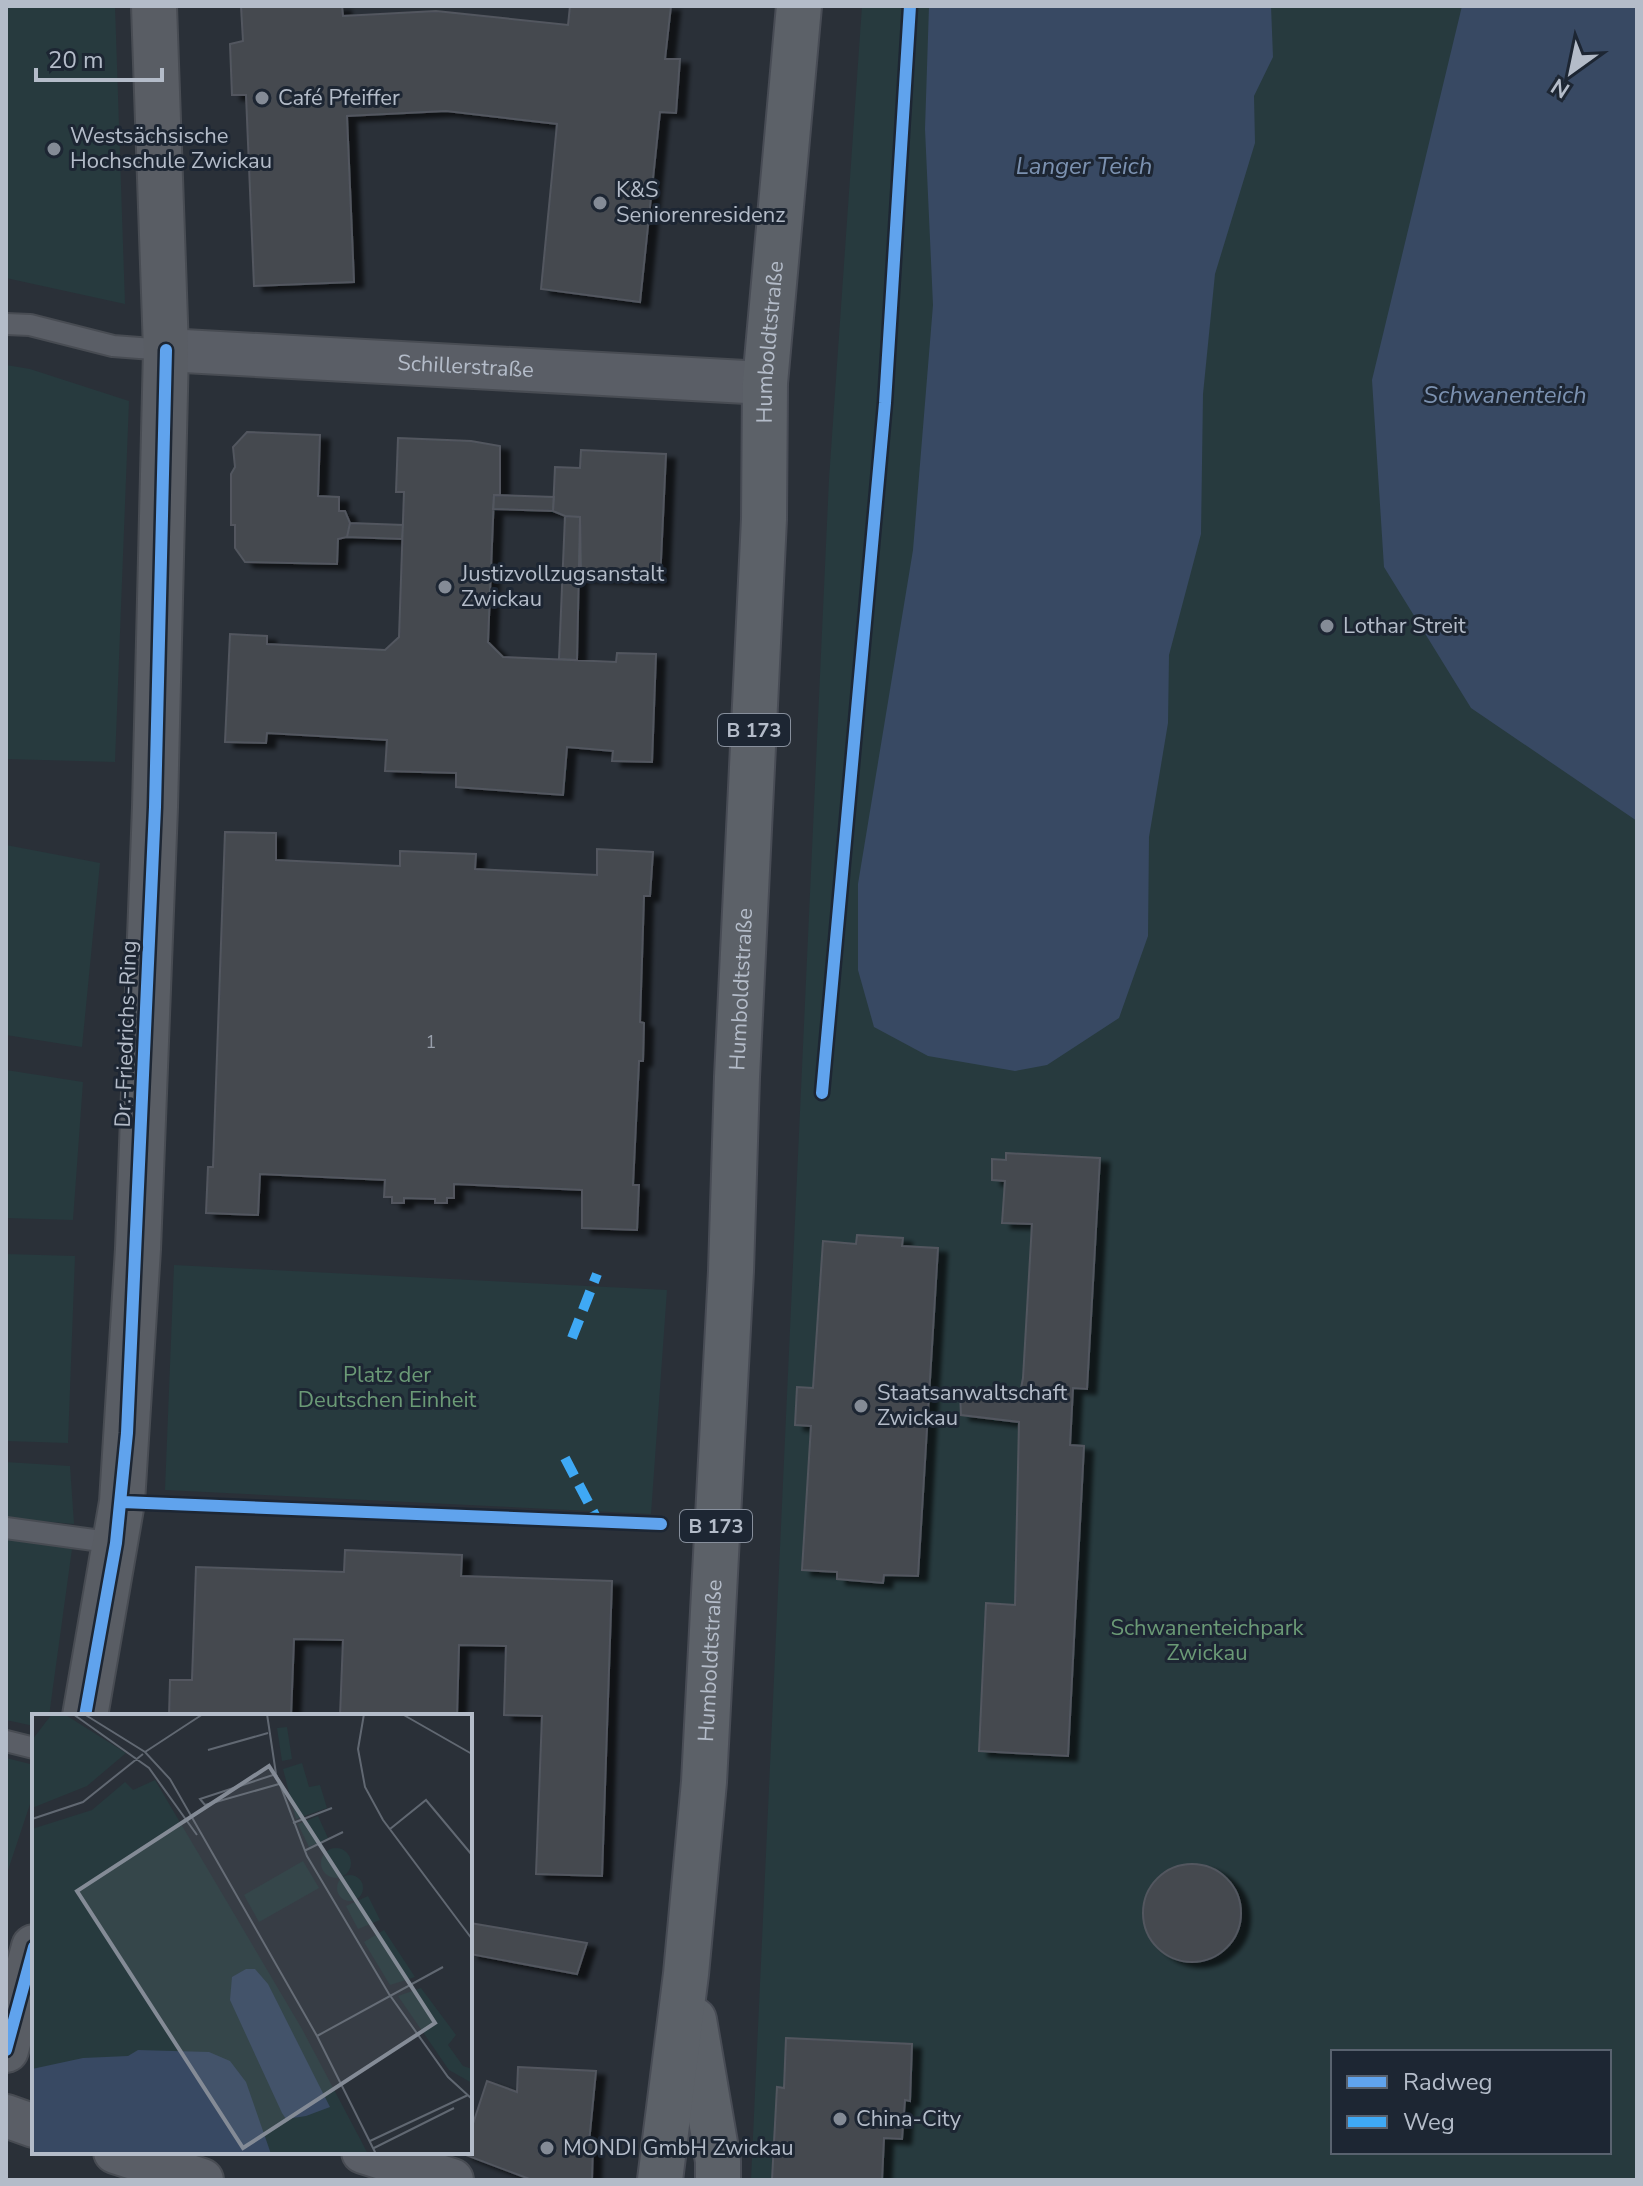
<svg xmlns="http://www.w3.org/2000/svg" width="1643" height="2186" font-family="'Nunito Sans',sans-serif">
  <defs>
    <filter id="shadow"><feDropShadow dx="9" dy="5" stdDeviation="2" flood-color="#0009"/></filter>
  </defs>
  <rect width="100%" height="100%" fill="#2a3038"/>
  <path fill="#273a3e" fill-rule="evenodd" d="M6,6h109l10,298 -119,-26z
    M862,6h775v2174h-886l78,-1701zM1333,2052h276v100h-276z
    M6,365l24,4 99,32 -14,361 -109,-3z
    M6,845l94,18 -18,184 -76,-12z
    M6,1070l77,12 -10,138 -67,-2z
    M6,1254l69,2 -7,187 -62,-2z
    M174,1265l493,25 -16,224 -486,-24z
    M6,1462l64,4 4,58 -68,-6z
    M6,1538l66,11 -23,167h-15v10l-28,-6z
    M6,1758l28,7v27l-28,84z"/>
  <path fill="#384963" d="M929,6h342l2,51 -19,39 1,47 -40,131 -12,120 -2,140 -32,121 -1,68 -19,114 -1,99 -29,82 -72,47 -32,6 -87,-15 -54,-29 -16,-57v-86l55,-334 20,-245 -8,-176z
    M1462,6h175v815l-166,-113 -87,-141 -12,-187z"/>
  <path fill="#444950" stroke="#52575f" stroke-width="2" filter="url(#shadow)" d="M241,6h101l1,10 93,-5 132,14 2,-19h101l-6,53h15l-4,54 -16,-1 -20,190 -99,-13 16,-165 -111,-13 -99,5 7,166 -100,4 -8,-191h-14l-2,-51 13,-3z
    M247,432l73,3 -2,61 21,1v14h6l5,12 -3,14 -9,2 -1,25 -92,-2 -10,-14v-23h-4v-51l4,-7 -2,-20z
    M398,438l73,3 29,5v49h-6l-6,147 15,15 113,5 1,-9 39,1 -4,108 -40,-1 1,-10 -46,-4 -4,48 -107,-8v-14l-71,-2 2,-31 -120,-7 -1,10 -41,-1 5,-108 37,2v8l118,6 14,-13 5,-145h-8z
    M581,450l85,4 -6,127 -79,-4 -1,-60 -15,-1 -12,-5 2,-44 25,1z
    M494,495l60,2 -1,14 -60,-2z
    M565,516l15,1 -3,143 -18,-1z
    M350,523l53,2 -1,14 -55,-2z
    M225,832l51,1v27l124,6v-15l76,3 -1,15 122,6v-26l56,3 -3,44h-6l-4,126 4,1 -1,38h-4l-6,124h6l-2,45 -55,-2v-38l-128,-6v14h-7v5h-12v-4l-31,-1v5h-12v-6h-8l1,-17 -125,-6 -2,41 -52,-2 2,-46h5z
    M1006,1153l94,5 -13,231 -14,-1 -3,57 14,1 -16,310 -89,-5 7,-148 29,2 4,-183 -58,-7 -1,-22 59,5 4,-20 9,-154 -30,-1 3,-42 -13,-1v-21l14,1z
    M857,1235l46,3 -1,8 36,2 -20,328 -34,-1 -1,8 -46,-4v-7l-35,-2 9,-144 -16,-1 2,-38 16,1 10,-147 33,3z
    M345,1550l117,5 -1,21 151,5 -10,295 -66,-2 6,-158 -38,-1 2,-69 -47,-1 -2,71h-117l3,-76 -49,-1 -3,77h-122l1,-36h22l4,-113 148,5z
    M1143 1913a49 49 0 1 1 98 0a49 49 0 1 1-98 0Z
    M470,1923l117,20 -10,31 -107,-20z
    M786,2038l126,6 -2,57 -5,-1 -3,39 -18,-1 -2,42h-110l5,-93 7,1z
    M518,2067l78,4 -7,72 4,1 -1,36h-60l-69,-26 7,-2v-19l17,-52 30,11z"/>
  <g fill="none" stroke-linecap="round" stroke-linejoin="round">
    <defs>
      <path id="service" d="M6,324l24,1 83,21 53,4
        M6,1528l110,15
        M6,1741l28,7"/>
      <g id="minor">
        <path id="s1" d="M166,350l599,33"/>
        <path d="M6,2116l28,10"/>
        <path d="M115,2152l87,28"/>
        <path d="M363,2152l89,28"/>
      </g>
      <path id="secondary" d="M85,1716l37,-214 16,-253 17,-442 11,-457 -12,-344
        M6,2050l28,-103"/>
      <g id="primary">
        <path d="M694,2020l24,141v19"/>
        <path id="s2" d="M660,2180l26,-206 18,-192 27,-511 6,-194 27,-558 1,-136 34,-377"/>
      </g>
    </defs>
    <use href="#service" stroke="#484c53" stroke-width="24"/>
    <use href="#minor" stroke="#484c53" stroke-width="46"/>
    <use href="#secondary" stroke="#484c53" stroke-width="48"/>
    <use href="#primary" stroke="#484c55" stroke-width="48"/>
    <use href="#service" stroke="#5a5e66" stroke-width="20"/>
    <use href="#minor" stroke="#5a5e66" stroke-width="42"/>
    <use href="#secondary" stroke="#595d64" stroke-width="44"/>
    <use href="#primary" stroke="#5c6168" stroke-width="44"/>
    <path stroke="#3fa9f5" stroke-width="10" stroke-dasharray="20 10" stroke-linecap="butt" d="M572,1338l25,-64
      M565,1458l34,65"/>
    <defs>
      <path id="cycleway" d="M822,1093l63,-690 25,-397
        M122,1502l539,22
        M85,1716l31,-173 11,-110 28,-626 11,-457
        M6,2050l28,-103"/>
    </defs>
    <use href="#cycleway" stroke="#1d2633" stroke-width="17"/>
    <use href="#cycleway" stroke="#60a3ed" stroke-width="12"/>
  </g>
  <g fill="#848b96" stroke="#1d2633" stroke-width="3">
    <circle cx="262" cy="98" r="8"/>
    <circle cx="54" cy="149" r="8"/>
    <circle cx="600" cy="203" r="8"/>
    <circle cx="445" cy="587" r="8"/>
    <circle cx="1327" cy="626" r="8"/>
    <circle cx="861" cy="1406" r="8"/>
    <circle cx="840" cy="2119" r="8"/>
    <circle cx="547" cy="2148" r="8"/>
  </g>
  <g text-anchor="middle" dominant-baseline="central" stroke-width="6" stroke-linejoin="round" paint-order="stroke">
    <g font-size="18" fill="#989fab">
      <text x="431" y="1042">1</text>
    </g>
    <g fill="#1d2633" stroke="#878f9c" stroke-width="2">
      <rect x="718" y="714" width="72" height="32" rx="6"/>
      <rect x="680" y="1510" width="72" height="32" rx="6"/>
    </g>
    <g font-size="20" font-weight="bold" fill="#b4bcc9">
      <text x="754" y="730">B 173</text>
      <text x="716" y="1526">B 173</text>
    </g>
    <g font-size="22" fill="#b4bcc9" stroke="#1d2633" text-anchor="start">
      <text x="278" y="98">Café Pfeiffer</text>
      <text x="70" y="136">Westsächsische<tspan x="70" dy="25">Hochschule Zwickau</tspan></text>
      <text x="616" y="190">K&amp;S<tspan x="616" dy="25">Seniorenresidenz</tspan></text>
      <text x="461" y="574">Justizvollzugsanstalt<tspan x="461" dy="25">Zwickau</tspan></text>
      <text x="1343" y="626">Lothar Streit</text>
      <text x="877" y="1393">Staatsanwaltschaft<tspan x="877" dy="25">Zwickau</tspan></text>
      <text x="856" y="2119">China-City</text>
      <text x="563" y="2148">MONDI GmbH Zwickau</text>
    </g>
    <g font-size="22" fill="#b4bcc9" stroke="#1d2633">
      <text stroke="none"><textPath href="#s2" startOffset="1842">Humboldtstraße</textPath></text>
      <text stroke="none"><textPath href="#s1" startOffset="300">Schillerstraße</textPath></text>
      <text stroke="none"><textPath href="#s2" startOffset="1194">Humboldtstraße</textPath></text>
      <text transform="translate(126 1034) rotate(-88)">Dr.-Friedrichs-Ring</text>
      <text stroke="none"><textPath href="#s2" startOffset="522">Humboldtstraße</textPath></text>
    </g>
    <g font-size="22" fill="#6b9a76" stroke="#1d2633">
      <text x="387" y="1375">Platz der<tspan x="387" dy="25">Deutschen Einheit</tspan></text>
      <text x="1207" y="1628">Schwanenteichpark<tspan x="1207" dy="25">Zwickau</tspan></text>
    </g>
    <g font-size="24" font-style="italic" fill="#7c92b1" stroke="#1d2633">
      <text x="1084" y="166">Langer Teich</text>
      <text x="1505" y="395">Schwanenteich</text>
    </g>
  </g>
  <g transform="translate(32 1714)">
    <rect width="440" height="440" fill="#2a3038"/>
    <path d="M20,0h12l62,39 -39,33 -55,22v-68zM255,13l5,32 -10,2 -5,-33zM270,49l7,24 11,-2 7,23 -31,11 -13,-50zM123,66l147,249 66,125h-336v-325l60,-19 33,-28 8,8zM286,102l10,22 -19,9 -11,-23zM289 149a15 15 0 1 1 30 0a15 15 0 1 1-30 0ZM271,147l16,27 -60,34 -15,-27zM305 174a13 13 0 1 1 26 0a13 13 0 1 1-26 0ZM336,182l12,24 -22,9 -12,-23zM352,216l29,44 2,3 -25,8 -26,-43zM389,274l35,47 -8,10 15,21 9,3v14l-23,-13 -51,-74z" fill="#273a3e"/>
    <path d="M214,255h9l13,15 62,123 -24,9 -20,3 -4,-6 -52,-113 2,-23zM106,336l71,2 21,9 16,21 25,72h-239v-85l51,-11 45,-2z" fill="#384963"/>
    <path fill="none" stroke="#616872" stroke-width="2" d="M41,0l76,54 48,67M52,0l61,38 25,27 147,257 59,118M235,0l9,60 31,82 82,138 59,83 24,22M332,0l-6,35 7,38 18,33 89,119M370,0l70,40M176,36l60,-17M113,38l58,-38M244,60l-76,25 5,6 74,-21M0,105l51,-17 60,-48M261,109l39,-15M358,115l36,-29 46,55M272,137l39,-19M285,322l126,-69M338,427l98,-46M342,434l80,-40"/>
    <path fill="#848b96" fill-opacity="0.15" stroke="#848b96" stroke-width="4" d="M237,52l166,257 -192,125 -166,-257z"/>
    <rect width="440" height="440" fill="none" stroke="#b4bcc9" stroke-width="4"/>
  </g>
  <rect width="1643" height="2186" fill="none" stroke="#b4bcc9" stroke-width="16"/>
  <rect x="1331" y="2050" width="280" height="104" fill="#1d2633" stroke="#59626f" stroke-width="2"/>
  <rect x="1347" y="2076" width="40" height="12" fill="#60a3ed" stroke="#59626f" stroke-width="2"/>
  <text x="1403" y="2090" font-size="24" fill="#b4bcc9">Radweg</text>
  <rect x="1347" y="2116" width="40" height="12" fill="#3fa9f5" stroke="#59626f" stroke-width="2"/>
  <text x="1403" y="2130" font-size="24" fill="#b4bcc9">Weg</text>
  <g transform="translate(1571 72) rotate(213)" stroke="#1d2633" stroke-width="6" paint-order="stroke">
  <path d="M0-6L14 30L0 20L-14 30Z" fill="#b4bcc9"/>
  <text y="-12" font-size="22" font-weight="bold" text-anchor="middle" fill="#b4bcc9">N</text>
  </g>
  <path d="M36 68v12h126v-12" fill="none" stroke="#b4bcc9" stroke-width="4"/>
  <text x="48" y="68" font-size="24" fill="#b4bcc9" stroke="#1d2633" stroke-width="6" paint-order="stroke">20 m</text>
</svg>
